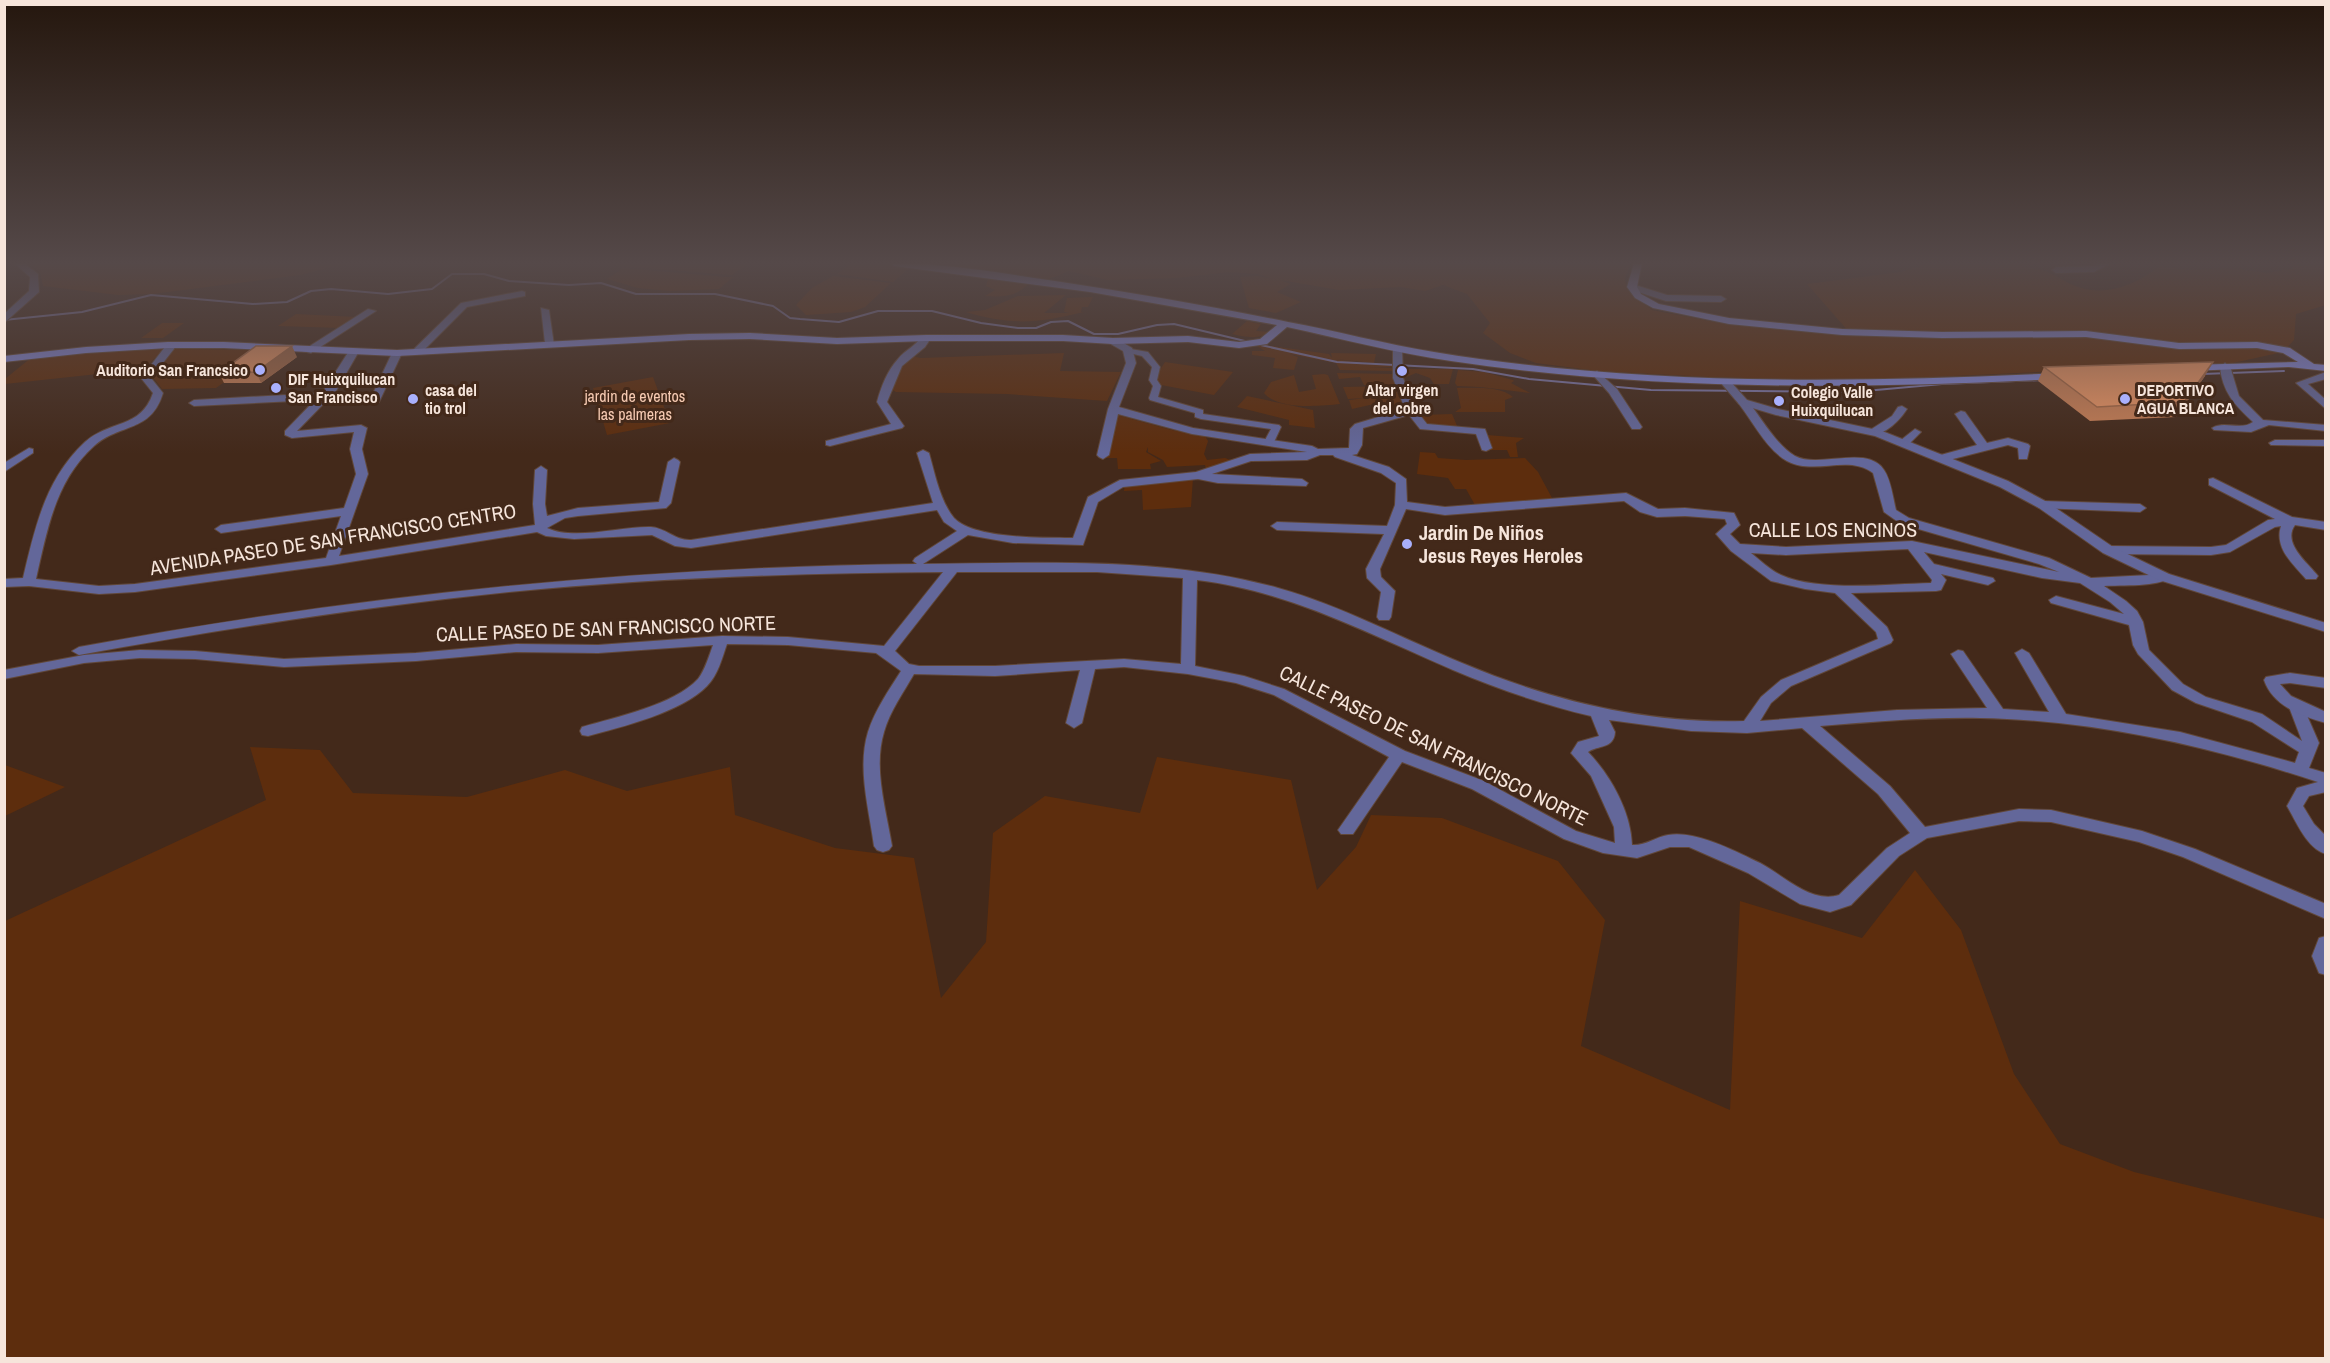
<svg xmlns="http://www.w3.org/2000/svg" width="2330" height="1363" font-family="'Archivo Narrow',sans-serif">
  <rect width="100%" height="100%" fill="#43291a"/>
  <path fill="#5d2d0d" d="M30,263l37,1 297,-1 -33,4 -31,8 -148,19 -34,1 -75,-9 -3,-14z
    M582,263h167l-17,12z
    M853,263h62l-22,19 -56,-8z
    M932,263l698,1 -5,15 2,10 25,21 63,12 135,11 -43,-49 94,-12 28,-9h89c9,6 17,4 27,8 11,4 21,12 33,16 30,10 59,-3 82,-21l29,4 47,-1 33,4 24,-5v-5h32l1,42 -30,9 -2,26 -11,12 -50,11 -386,18 -138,-4 -111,-6 -62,-8 -26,-10 -27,-20 7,-10 -23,-29 -24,-9 -18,6 -24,-4 -62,3 -59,-10 11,4 -14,8 24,10 -25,11 -27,-5 -9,-31 18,-1 14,3 -14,-5 -29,-2 -52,6 -69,2 -39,-9 -22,9z
    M623,268l102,9h8l-14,12 -49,2 -32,-3 -31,-9z
    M833,276l58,7 -26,24 -14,5 -45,3 -10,-10 16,-17z
    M988,279l41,4c-12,14 -27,14 -44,13l10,-6 -9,-4z
    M1066,295l-22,18h26l-6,-1 3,-14 26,-1 -5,10h-6l-1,5h3c-47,11 -71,14 -118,0l19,-2 33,-14z
    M296,314l61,3 -16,11 -63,-2z
    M1247,321l14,3 -5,7 14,1c-11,8 -24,5 -38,2z
    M162,323h22l-21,15h-22z
    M1264,345l65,9 3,4 -1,-5 45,1 -2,9 -39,-4 29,4 30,1 1,3 -26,1h25v3l-54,-1 -4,-7 -47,-9 9,3 -4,13 -21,-2 2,-10 -23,-3v-4h13l-8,-5z
    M166,347l-22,22 -139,15v-5l27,-22z
    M174,349l95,1 -53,38 -54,1 -10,-13z
    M1064,353l-4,18 61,1 -14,29 -100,-7 -111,-2 -5,-3 4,-15 16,-18 10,2z
    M1165,362l68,10 -19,23 -53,-10 -5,-4v-5z
    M1408,369h45l-4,15h-15l-4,-6 -14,-5 -12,5v-4h6z
    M1458,370l26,2 29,8 1,1 -3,2 19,10 -50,-6 -23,-1 -2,-3z
    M1337,373l58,1v11h-31l-4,-8 -21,2z
    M1324,374l4,1 12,29c-20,2 -62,6 -76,-11l7,-11 23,-7 5,17 17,-3 -4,-14z
    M653,377l17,46 -63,12 -14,-47z
    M1394,386l10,21 -2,4 -19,-9 -31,7 -3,-9 17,-2 -18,1 -5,-12z
    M1457,388c17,0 43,-2 56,9l-8,3v12h-50l6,-4z
    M1247,396l66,14 2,18 -26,-3v-5l-52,-13z
    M1114,414l58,16 33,6 3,5 -4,13 3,6 18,-2 8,3 -27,8 -1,-4 -38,2 -4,-7 -15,-8v-5l-2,5 15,9 -11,3 1,5h-33l-1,-11h-13z
    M1452,414l6,14 -35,-4 -2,-9z
    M1487,435l37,3 -8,5 2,14h-8l-3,-7h-20z
    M1420,452l15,1 3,5 28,2 59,-2 13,14 14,26 -3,3 -74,4 -9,-16h-11l-7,-11 -31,-4z
    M1193,478l-2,29 -48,3 -1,-20 -18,1 1,-7z
    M250,747l70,3 33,43 114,4 98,-27 62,21 103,-24 5,48 100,33 79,10 27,140 45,-56 7,-109 52,-37 95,17 17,-56 134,23 26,110 39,-43 15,-32 71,3 116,43 47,59 -24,126 149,64 10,-209 122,37 53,-68 46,60 53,144 46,70 74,28 191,47v139h-2320v-437l261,-121z
    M4,765h1l60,22 -60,29z"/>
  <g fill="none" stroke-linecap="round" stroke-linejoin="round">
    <path stroke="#7a75a6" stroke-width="2" d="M4,320l78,-8 69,-17 102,9 34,-2 24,-11 20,-2 57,5 44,-5 20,-15h32l25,7 60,4 32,-2 35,11h79l58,12 17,12 10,1 39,3 39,-11h54l49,12 37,5h18l15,-6 17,-1 26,13h24l39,-9 17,-1 75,18
      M1256,344l81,18 136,7 56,10 122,11 203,2 88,-8 100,-4
      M2202,374l82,-3"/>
    <defs>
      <path id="pedestrian" d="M1125,348l23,4 12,15 -3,13 4,6 -3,11 45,13v4l76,11 2,2 -7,15 -5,3 -5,-3 7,-13 -70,-10 -6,-2v-4l-45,-13 -1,-2 4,-12 -4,-6 3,-13 -10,-11 -17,-4z"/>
      <path id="minor" d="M14,263h10l14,11 1,18 -35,31v-9l25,-23 1,-14z
        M2100,263h11l-17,9 -38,1 -4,-3 4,-3 36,-1z
        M1632,284l35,11 54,1 5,3 -5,3 -55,-1 -37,-12v-4z
        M522,291l3,1v4l-58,11 -47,47 -9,-2 50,-49z
        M541,308l8,2 5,35 -9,-2z
        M368,309l8,2 -65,42 -9,-2z
        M922,336l9,2 -6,9 -23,19 -15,36 17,24 -2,2 -72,18 -4,-1v-4l65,-17 -14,-22c4,-15 10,-31 21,-43 7,-9 18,-13 24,-23z
        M1109,339h8l15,9 4,15 -17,44 74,21 119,18 6,3 31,-1 1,-19 5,-5 50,-15 -12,-31v-28l9,-2 1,30 13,32 11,14 58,5 7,19 -6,3 -4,-1 -6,-16 -56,-5 -11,-14 -46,13 -1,17 -5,9 -5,1 37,12 17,12 1,23 38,5 181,-14 32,16 27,-1 49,5 6,12 -10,9 10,10 46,3 126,-6 147,31 -20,-8 -138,-40 -17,-12 -11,-39c-25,-19 -58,3 -86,-12 -20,-11 -34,-39 -48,-57l-1,-2 5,-3 4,1c14,17 28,44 48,56 24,13 72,-12 89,14 7,10 9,28 12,40l13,8 140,40 42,20 78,-4 2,3c-11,10 -51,8 -67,9l22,15 11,10 6,11 6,28 34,34 23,13 56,17 40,27 -13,-34 8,-5 5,2 17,39 -10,25 17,5v19l-17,4 -6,10 11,18 12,12v18c-19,-5 -30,-33 -39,-48l10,-18 21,-6c-109,-36 -222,-62 -338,-64 -54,-1 -107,4 -160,8l70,60 35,41 94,-18 32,1 91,21 53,18 131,55v15l-143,-62 -44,-15 -88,-20 -32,-1 -92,17 -28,18 -48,49 -21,7 -30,-8 -52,-31 -59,-26h-19l-33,11 -34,-5 -39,-14 -92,-50 -70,-27 -49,72h-12l-3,-4 51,-73 -115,-62 -38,-12 -48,-9 -64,-7 -29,2 -13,54 -8,5 -8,-5 14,-53 -85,6 -81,-2c-11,19 -24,37 -30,58 -11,36 2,77 8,114l-3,4 -6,2 -6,-2 -3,-4c-5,-37 -17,-78 -6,-114 7,-22 21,-42 33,-61l-25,-18 -88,-8 -61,-1c-5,14 -9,31 -20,42 -25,26 -85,41 -119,50l-6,-1 -2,-4 2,-4c34,-10 92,-22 116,-48 7,-9 11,-23 15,-34l-115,8 -82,-1 -100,9 -132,6 -89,-8 -55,-1 -56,5 -80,16v-9l80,-15 56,-5 55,1 89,8 132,-6 100,-9 82,1 124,-9 66,1 96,9 59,-74c-145,1 -290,6 -434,20 -145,15 -287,37 -430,63l-7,-4 7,-4c281,-52 553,-80 838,-83l-4,-3 2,-3 42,-27 -13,-9 -7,-12 -246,38 -16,-2 -23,-11 -78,4 -28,-3 -9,-4 -206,33 -196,27 -36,2 -70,-8 -25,1v-8l19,-1c12,-50 22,-99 62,-136 24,-22 56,-13 68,-49l-12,-15 27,-35 9,2 -26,33 12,15c-12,40 -43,30 -69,53 -39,35 -47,85 -58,133l63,7 36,-2 191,-26 15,-42 -120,17 -6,-4 6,-4 123,-17 12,-34 -6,-25 4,-17 -62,6 -7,-3v-4l30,-31 -121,6 -5,-3 5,-3 128,-7 27,-42 4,-1 5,3 -22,38 -39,40 64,-6 6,3 -5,21 6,25 -29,82 196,-31 -2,-21 2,-34 6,-4 6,4 -2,34 2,12 31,-8 81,-6 9,-40 6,-4 4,2 2,2 -9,41 -5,5 -88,8 -13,2 -18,10c27,13 74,-2 104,-1 15,1 25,14 40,13l242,-37 -16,-50 6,-3 6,3c6,21 11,48 25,65 19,21 92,20 119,20l15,-41 32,-17 76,-8 54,-18 57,-2 -115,-18 -74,-20 -9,41 -6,4 -4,-2 -2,-2 11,-46 18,-46 -3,-12 -14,-8zM1320,455h13l2,2 46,16 15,10 -1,22 -8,21 -110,-4 -6,4 6,4 107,4 -18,35 1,9 14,14 -4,25 2,3h10l2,-3 4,-26 -14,-14 -1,-8 26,-60 39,6 179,-14 16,11 17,5 28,-1 40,3 2,5 -11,10 15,17 40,30 34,8 30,4 41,39 2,7 -97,41 -20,17 -17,24c-98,3 -192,-20 -282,-58 -61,-25 -120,-57 -184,-75 -114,-32 -237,-25 -355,-24l45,-29 45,8 70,2 15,-43 25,-15 75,-8 20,4 88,3 2,-3 -6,-4 -90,-5 39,-13 56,-1zM1908,549l24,31 -1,3c-41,1 -113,9 -150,-8 -11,-5 -21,-15 -30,-22l35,2zM1924,552l118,26 38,5 30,19 14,12 -68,-18 -7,4 2,3 78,22 4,20 5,9 34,36 24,13 56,19 47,30 -4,11 -115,-31 -114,-18 -37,-61 -7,-4 -7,4 34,59 -46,-3 -40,-58 -5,-1 -7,4 36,54 -90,2 -137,11 11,-18 20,-17 100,-43 2,-3 -6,-13 -36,-34 85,-2 5,-1 5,-10 -5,-6 47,11 7,-4 -2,-3 -59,-14zM957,572h140l86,6 -2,86 -57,-5 -129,7h-76l-10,-2 -14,-13zM1197,580c92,11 172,54 256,90 45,19 91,35 138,46l8,20 -21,6 -7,11 20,23 23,51 1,16 -39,-12 -92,-50 -79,-30 -121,-62 -40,-13 -49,-10zM1609,720l82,11 56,2 55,-5 76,66 32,39 -23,15 -48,47c-28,9 -56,-20 -79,-32 -25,-12 -65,-33 -92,-28 -12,2 -23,11 -36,10 -1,-33 -21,-69 -44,-93 10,-7 26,-3 27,-20z
        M397,350l5,3 -22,47 -1,2h-8l-1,-2 22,-47z
        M2225,363l5,3 9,30 24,24 63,5v6l-57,-6 -18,7 -37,-2 -2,-2c12,-8 29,3 41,-6 -18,-17 -31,-30 -33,-56z
        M1597,371l20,18 25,38 -2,2h-8l-23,-36 -17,-19z
        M2326,372v7l-18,5 18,16v9l-30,-26z
        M1902,406l5,3c-7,11 -22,27 -37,25v-4l22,-14 6,-9z
        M1961,411l4,1 22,31 21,-5 20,6 2,2 -3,13h-8l-1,-11 -10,-3 -67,17 -4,-2v-4l40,-11 -22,-31z
        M1915,429l6,3 -12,12h-8v-4z
        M2275,440h51v6l-55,-1 -2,-2z
        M29,448l4,1v4l-29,19v-9z
        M2213,478l79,39 34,5v8l-31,-5c-13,18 12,37 23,51l-2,3h-10c-13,-15 -32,-31 -25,-53l-6,1 -45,25 -19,3 -103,-1 -7,-4 7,-4 103,1 15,-2 42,-25 7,-1 -66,-34v-6z
        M2043,501l97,3 6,4 -6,4 -101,-4 -2,-3 2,-3z
        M2326,936v39l-7,-2 -7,-17 7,-18z"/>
      <path id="tertiary" d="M1726,380l4,1 17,19 31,9 104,22 126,50 39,21 66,45 56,27 157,49v9l-167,-52 -56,-27 -64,-45 -39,-21 -125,-51 -99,-21 -37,-11 -18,-21z
        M2290,673l36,5v10l-36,-5 -10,1 11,12 35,16v11c-25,-7 -53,-17 -62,-43l2,-3z"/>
      <path id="secondary" d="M890,263c55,0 110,10 165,18 78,12 156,25 233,41 49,9 97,22 146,30 206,34 418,31 627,21l5,3 -5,3c-203,10 -408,12 -610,-18 -55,-8 -109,-22 -164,-34l-20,17 -28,4 -51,-6 -75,2 -50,-3h-137l-89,3 -87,-5 -61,1 -292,16 -173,-8h-56l-82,5 -82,9v-6l82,-9 82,-5h56l173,8 292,-16 61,-1 87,5 89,-3h137l50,3 75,-2 51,6 21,-3 17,-14 -187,-33 -196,-26z
        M1634,263h8l-5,24 4,7 18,10 70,14 113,11 100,3 144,-1 93,12 78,-1 33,6 24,16 12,1v6l-37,-4 -100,4 -5,-3 5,-3 109,-3 -15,-9 -26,-5 -78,1 -93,-12 -144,1 -100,-3 -113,-11 -76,-16 -18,-10 -8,-11z"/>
    </defs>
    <use href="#pedestrian" stroke="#604739" stroke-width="2"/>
    <use href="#minor" stroke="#604739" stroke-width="2"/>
    <use href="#tertiary" stroke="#604739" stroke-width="2"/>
    <use href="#secondary" stroke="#604739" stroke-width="2"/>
    <use href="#pedestrian" fill="#63679a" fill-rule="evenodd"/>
    <use href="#minor" fill="#63679a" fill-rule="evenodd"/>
    <use href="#tertiary" fill="#63679a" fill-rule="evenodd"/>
    <use href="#secondary" fill="#7f85d6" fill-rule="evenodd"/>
  </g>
  <path fill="#c67e55" d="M297,357l-36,26h-37l-5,-10z
    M2044,367l161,9 -29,41 -86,4 -52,-40z"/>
  <path fill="#a16745" d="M292,346l5,11 -36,26 -5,-11z
    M2213,362l-8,14 -29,41 8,-15z"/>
  <path fill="#e69363" stroke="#a16745" stroke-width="1.5" d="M256,346h36l-36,26 -37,1z
    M2213,362l-29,40 -87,5 -53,-40z"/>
  <linearGradient id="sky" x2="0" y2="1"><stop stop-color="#25170e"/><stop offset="0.58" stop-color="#554949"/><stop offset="1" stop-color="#554949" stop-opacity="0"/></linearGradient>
  <rect width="2330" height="454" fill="url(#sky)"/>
  <g fill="#a9b0fc" stroke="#43291a" stroke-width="2">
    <circle cx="260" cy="370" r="6"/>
    <circle cx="1402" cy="371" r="6"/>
    <circle cx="276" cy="388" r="6"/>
    <circle cx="413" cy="399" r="6"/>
    <circle cx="2125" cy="399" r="6"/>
    <circle cx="1779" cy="401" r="6"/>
    <circle cx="1407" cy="544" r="6"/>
  </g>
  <g text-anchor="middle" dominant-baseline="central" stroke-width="6" stroke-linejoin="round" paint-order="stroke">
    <g font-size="16" font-weight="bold" fill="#f6e5db" stroke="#43291a" text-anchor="start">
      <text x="248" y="370" text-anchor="end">Auditorio San Francsico</text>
      <text x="288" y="379">DIF Huixquilucan<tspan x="288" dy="18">San Francisco</tspan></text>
      <text x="425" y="390">casa del<tspan x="425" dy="18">tio trol</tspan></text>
      <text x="1402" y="390" text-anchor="middle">Altar virgen<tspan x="1402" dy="18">del cobre</tspan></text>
      <text x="2137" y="390">DEPORTIVO<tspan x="2137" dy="18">AGUA BLANCA</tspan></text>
      <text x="1791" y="392">Colegio Valle<tspan x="1791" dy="18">Huixquilucan</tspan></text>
    </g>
    <g font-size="16" fill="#f6cab2" stroke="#43291a">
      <text x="635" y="396">jardin de eventos<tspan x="635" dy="18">las palmeras</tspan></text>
    </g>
    <g font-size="20" fill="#f6e5db" stroke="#43291a">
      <text x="1833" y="529">CALLE LOS ENCINOS</text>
      <text transform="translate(333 539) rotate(-9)">AVENIDA PASEO DE SAN FRANCISCO CENTRO</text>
      <text transform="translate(606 628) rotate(-2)">CALLE PASEO DE SAN FRANCISCO NORTE</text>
      <text transform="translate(1434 745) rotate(26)">CALLE PASEO DE SAN FRANCISCO NORTE</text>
    </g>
    <g font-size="20" font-weight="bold" fill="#f6e5db" stroke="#43291a" text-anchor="start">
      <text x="1419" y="532">Jardin De Niños<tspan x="1419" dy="23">Jesus Reyes Heroles</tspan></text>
    </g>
  </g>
  <rect width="2330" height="1363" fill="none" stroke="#f6e5db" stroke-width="12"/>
</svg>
